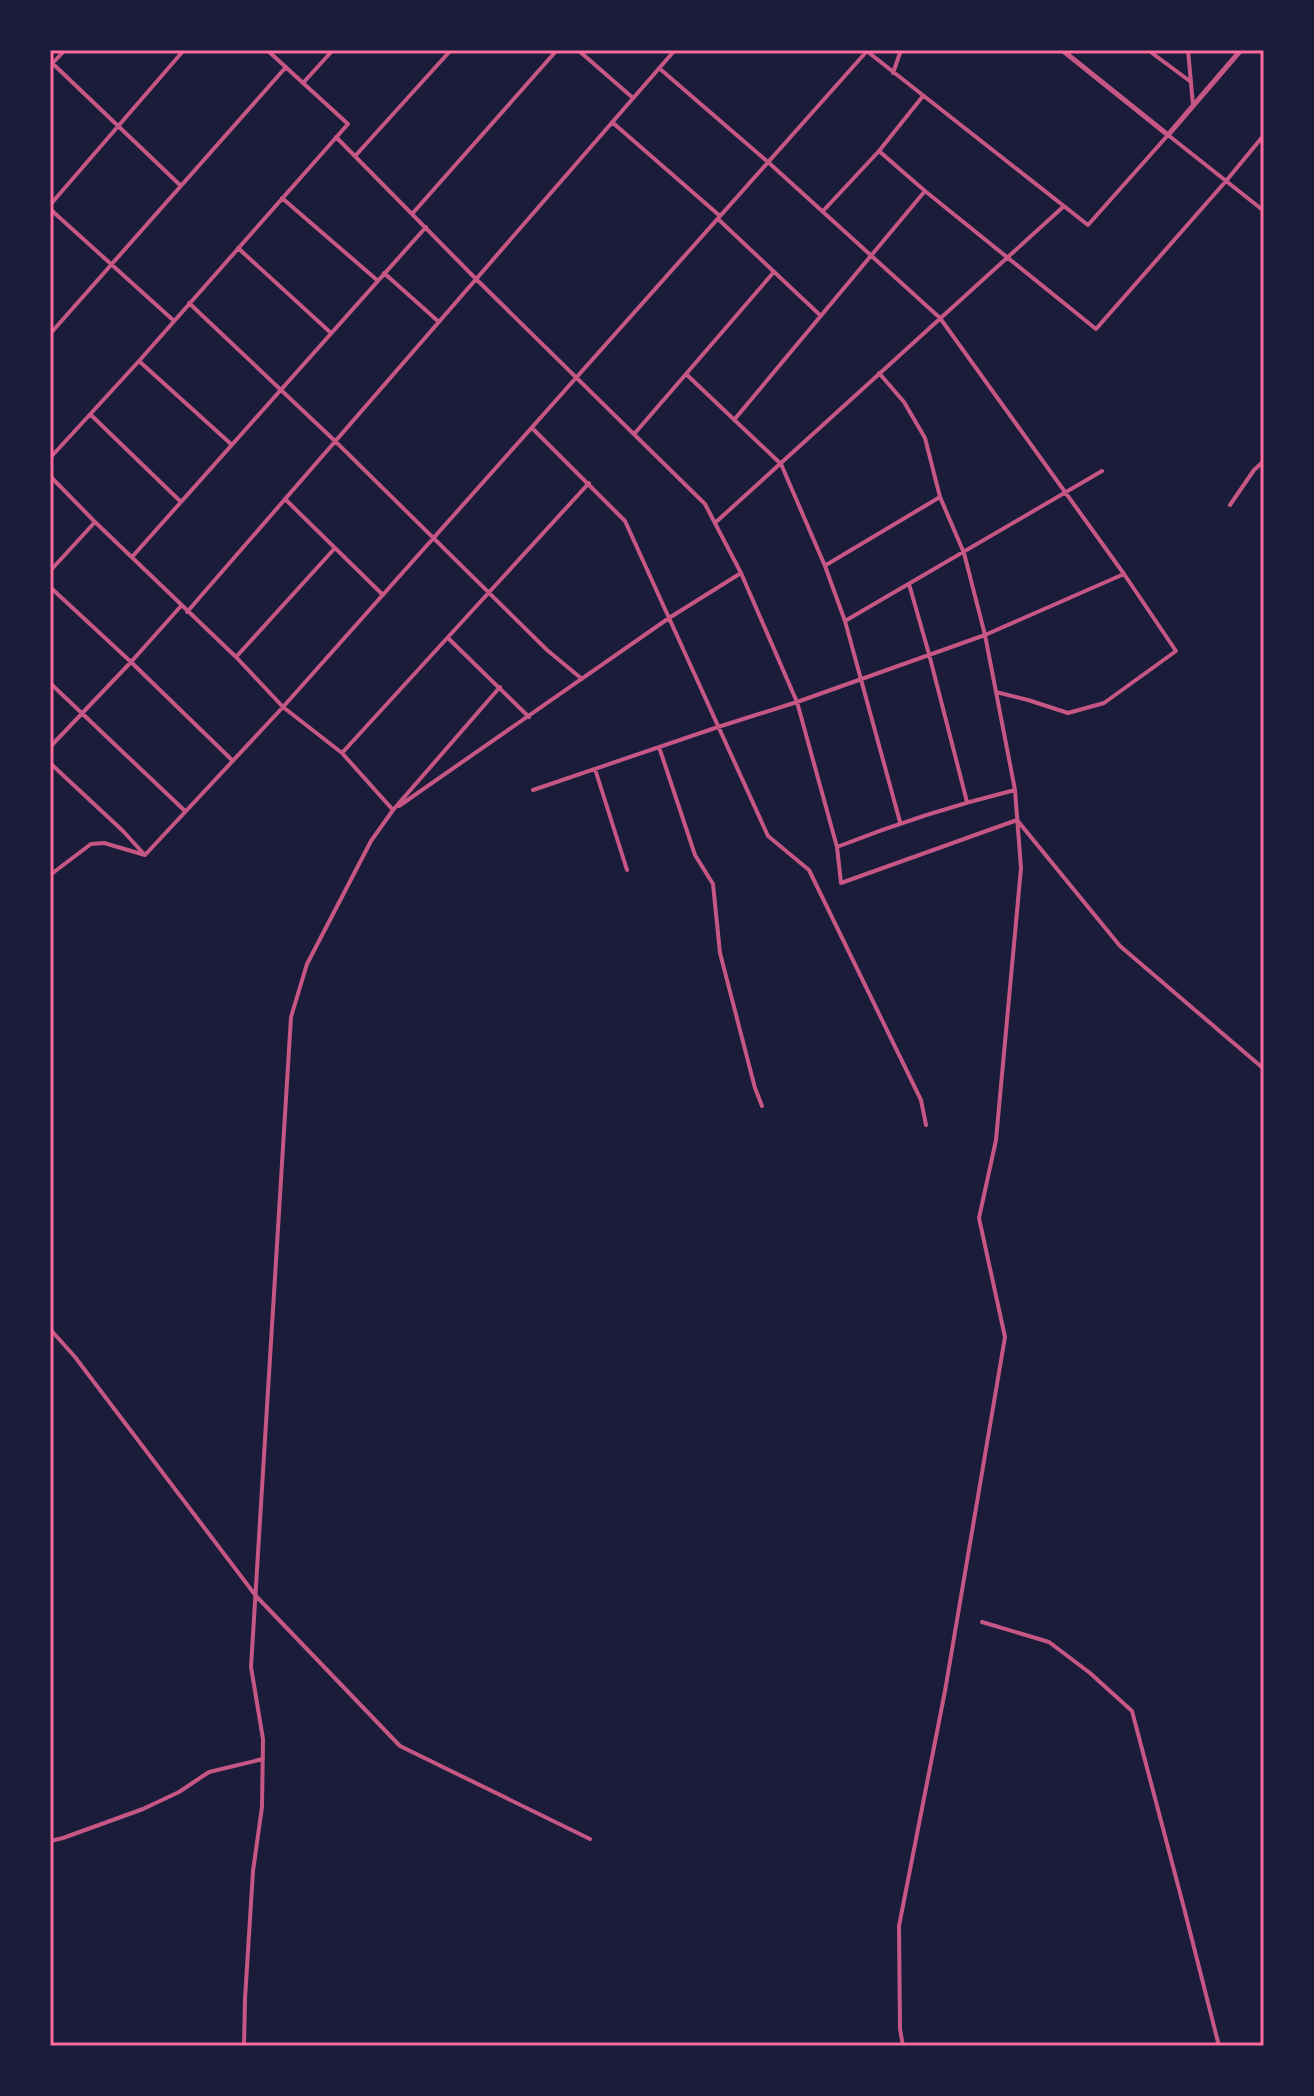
<svg xmlns="http://www.w3.org/2000/svg" width="1314" height="2096" font-family="'Noto Sans',sans-serif">
  <rect width="100%" height="100%" fill="#1b1b3a"/>
  <g fill="none" stroke-linecap="round" stroke-linejoin="round">
    <path stroke="#c65784" stroke-width="4" d="M578,50l55,48
      M1148,50l43,32
      M1188,50l5,55
      M868,52l220,173 80,-90 96,76
      M50,61l130,124
      M50,66l15,-16
      M659,68l109,94 172,156 184,256
      M893,73l8,-23
      M303,83l30,-33
      M612,122l108,94
      M336,137l140,142 229,225 36,69 56,129 40,145 4,36 176,-63 103,126 144,123
      M879,151l46,40 171,138 130,-148 38,-46
      M356,155l95,-105
      M282,198l95,82
      M50,205l134,-155
      M50,209l123,111
      M823,211l56,-60 44,-55
      M412,214l145,-164
      M718,219l103,97
      M238,248l93,85
      M384,273l55,49
      M189,303l146,138 212,209 35,29
      M50,334l236,-267
      M139,361l92,83
      M879,373l25,29 21,36 15,59 24,56 21,82 30,155 6,78 -25,272 -17,78 26,119 -60,354 -46,235 1,103 3,17
      M686,374l87,-101
      M91,415l89,86
      M734,420l191,-229
      M532,428l93,93 143,315 41,34 112,230 5,25
      M635,433l51,-59 95,90 44,102 20,55 55,201
      M50,458l89,-97 209,-237 -81,-74
      M50,476l45,46 141,135 47,50 59,46 51,57
      M285,499l98,96
      M1230,505l24,-35 10,-9
      M716,522l347,-315
      M132,557l294,-330
      M826,565l114,-68
      M50,571l45,-49
      M909,584l20,70 38,148
      M50,587l81,75 101,98
      M187,612l488,-562
      M845,621l257,-150
      M448,638l81,79
      M236,657l99,-109
      M50,683l135,128
      M50,747l81,-85 50,-56
      M659,747l36,108 18,29 7,69 35,135 7,18
      M342,753l247,-270
      M50,763l73,68 20,22
      M595,769l32,101
      M533,790l185,-63 79,-25 188,-67 139,-61 52,77 -72,52 -36,10 -40,-13 -32,-8
      M399,806l270,-188 72,-45
      M837,847c58,-23 117,-42 178,-57
      M50,875l41,-31 13,-1 41,12 138,-148 584,-656
      M50,1329l25,28 181,239 144,150 190,93
      M982,1622l67,20 41,31 42,38 52,197 35,138
      M50,1841l13,-3 80,-29 36,-17 30,-20 54,-13
      M244,2046l1,-47 8,-128 9,-64 1,-68 -12,-72 40,-650 16,-53 64,-123 22,-31 107,-123"/>
    <path stroke="#c65784" stroke-width="5" d="M1062,50l106,85 73,-85"/>
  </g>
  <rect width="1314" height="2096" fill="none" stroke="#1b1b3a" stroke-width="104"/>
  <rect x="52" y="52" width="1210" height="1992" fill="none" stroke="#ff6b9d" stroke-width="3"/>
</svg>
